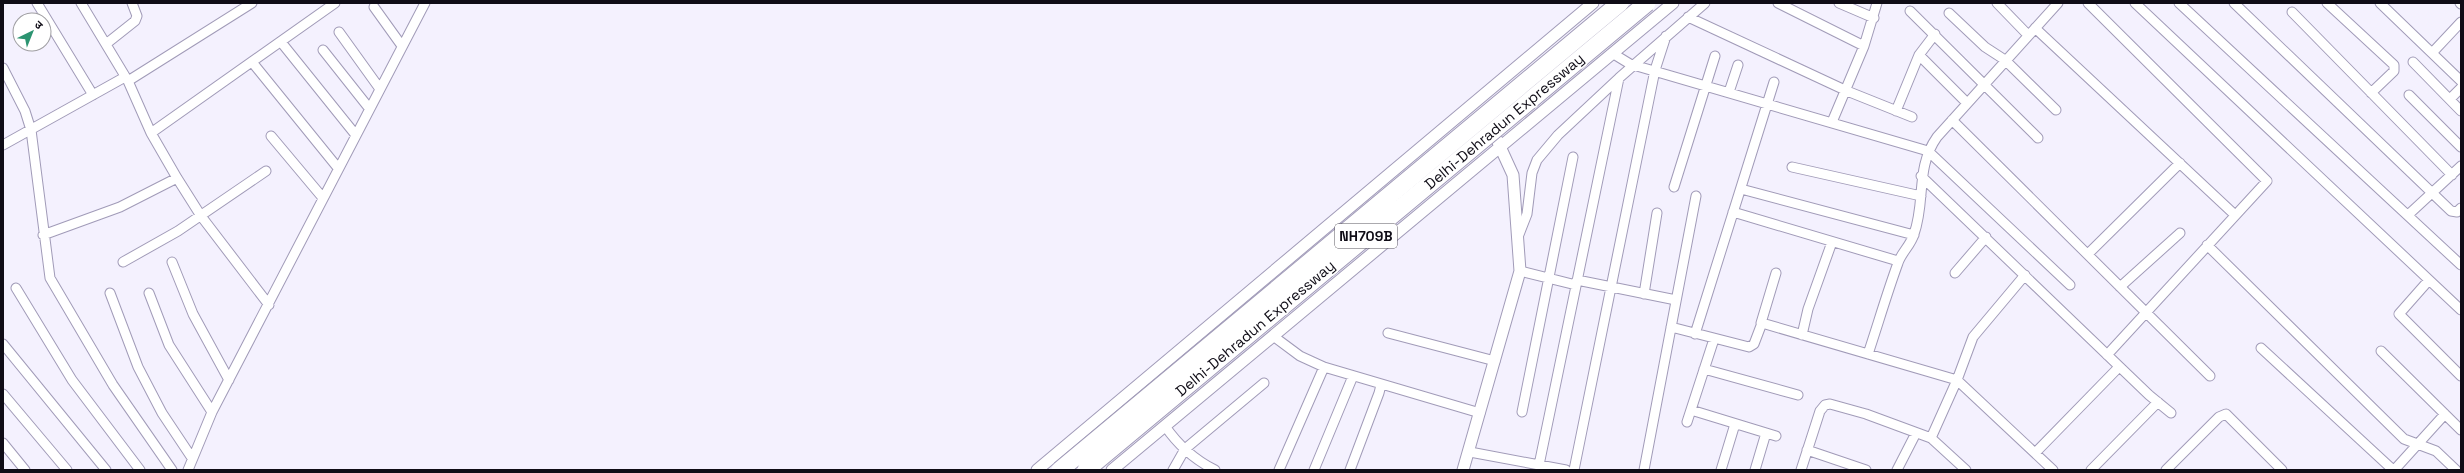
<svg xmlns="http://www.w3.org/2000/svg" width="2464" height="473" font-family="'Space Grotesk','Noto Sans Devanagari',sans-serif">
  <rect width="100%" height="100%" fill="#f4f1fe"/>
  <g fill="none" stroke-linecap="round" stroke-linejoin="round">
    <defs>
      <path id="minor" d="M37,3l56,92
        M81,3l47,78 23,52 26,45 24,38 68,89
        M1778,3l86,43
        M1839,3l35,15
        M1997,3l31,32
        M2088,3l179,178 -160,174
        M2135,3l326,307
        M2179,3l282,262
        M2234,3l217,208 6,1 4,-4
        M2327,3l67,62v6l-23,22
        M2380,3l81,78
        M2460,3l1,1
        M374,7l28,39
        M1910,11l128,127
        M2292,12l160,163
        M1949,13l36,34 20,13 51,50
        M1688,17l159,74 65,26
        M2035,28l200,187
        M339,32l41,57
        M281,42l74,92
        M106,44l29,-23 2,-5 -5,-13
        M323,50l46,58
        M1612,53l18,11 298,87 142,134
        M2432,53l29,-31
        M1919,55l48,48
        M252,62l86,106
        M2413,62l48,49
        M3,68l22,43 6,19 19,148 63,107 59,85
        M128,81l124,-78
        M1729,92l9,-27
        M2409,95l52,52
        M2450,99l11,-11
        M1896,111l23,-56 16,-21
        M1952,120l258,256
        M1832,122l32,-76 13,-43
        M151,133l184,-130
        M271,136l52,62
        M3,145l122,-68
        M1792,167l129,29
        M1921,176l228,219 22,18
        M1674,187l41,-131
        M1741,189l173,46
        M1733,212l165,49
        M2408,215l53,-49
        M43,235l77,-28 57,-29
        M1518,237l9,-23 5,-41 5,-13 21,-25 61,-57 86,-75
        M2207,245l197,194 32,12 20,19
        M2088,254l92,-91
        M123,262l55,-31 88,-60
        M172,262l21,52 36,66
        M1520,271l56,14
        M1955,273l31,-36
        M1577,280l99,20
        M2429,280l-30,34 62,62
        M2120,287l60,-54
        M16,288l56,92 68,90
        M110,293l28,74 24,46 30,45
        M149,293l20,52 43,67
        M1644,294l13,-81
        M1761,323l15,-50
        M1671,327l78,20 5,-3 8,-21 195,57 96,90
        M1388,333l107,28
        M1695,334l79,-252
        M1802,335l6,-26 24,-67
        M1273,336l27,20 24,11 156,46
        M3,344l103,126
        M2261,348l131,121 5,-2 48,-53
        M2381,351l80,79
        M1868,354c10,-30 19,-61 30,-91 3,-10 13,-18 16,-29 12,-33 1,-66 23,-97l121,-134
        M1704,369l94,26
        M3,394l64,76
        M1691,410l85,26
        M1522,412l51,-255
        M1687,422l27,-83
        M1165,426c13,19 30,34 50,44
        M1931,438l26,-58 16,-43 52,-62
        M3,443l22,27
        M1807,450l59,20
        M1470,452l96,18
        M2035,453l84,-86
        M1539,465l80,-387
        M188,470l24,-58 213,-409
        M1173,470l12,-21 79,-66
        M1279,470l45,-103
        M1314,470l39,-94
        M1350,470l29,-77 2,-8
        M1574,470l81,-400 11,-34
        M1644,470l52,-274
        M1721,470l14,-46
        M1755,470l11,-37
        M1801,470l19,-59 5,-6 5,-1 36,10 65,24 35,32
        M1897,470l19,-37
        M2091,470l67,-68
        M2166,470l53,-53 7,-3 56,56"/>
      <path id="tertiary" d="M1037,470l556,-467
        M1112,470l561,-467
        M1463,470l57,-199 -7,-96 -16,-35"/>
    </defs>
    <use href="#minor" stroke="#a19bb8" stroke-width="11"/>
    <use href="#tertiary" stroke="#a19bb8" stroke-width="13"/>
    <use href="#minor" stroke="#fff" stroke-width="9"/>
    <use href="#tertiary" stroke="#fff" stroke-width="11"/>
    <defs>
      <path id="motorway-bridge" d="M1060,470l560,-467
        M1086,470l561,-467"/>
    </defs>
    <use href="#motorway-bridge" stroke="#a19bb8" stroke-width="19" stroke-linecap="butt"/>
    <use href="#motorway-bridge" stroke="#fff" stroke-width="17"/>
  </g>
  <g text-anchor="middle" dominant-baseline="central" stroke-width="3.5" stroke-linejoin="round" paint-order="stroke">
    <rect fill="#fff" stroke="#57555c" stroke-width="1" x="1335" y="224" width="62" height="24" rx="3"/>
    <g font-size="14" font-weight="bold" fill="#0f0c16">
      <text x="1366" y="236">NH709B</text>
    </g>
    <g font-size="15" fill="#0f0c16" stroke="#fff">
      <text transform="translate(1504 121) rotate(-40)">Delhi-Dehradun Expressway</text>
      <text transform="translate(1255 328) rotate(-40)">Delhi-Dehradun Expressway</text>
    </g>
  </g>
  <rect width="2464" height="473" fill="none" stroke="#0f0c16" stroke-width="8"/>
  <g transform="translate(32 32) rotate(43)"><circle r="19" fill="#ffffff" stroke="#9f9ea2"/>
  <path d="M0-3L7 15L0 10L-7 15Z" fill="#2c9471"/>
  <text y="-6" font-size="11" font-weight="bold" text-anchor="middle" fill="#0f0c16">उ</text>
  </g>
</svg>
